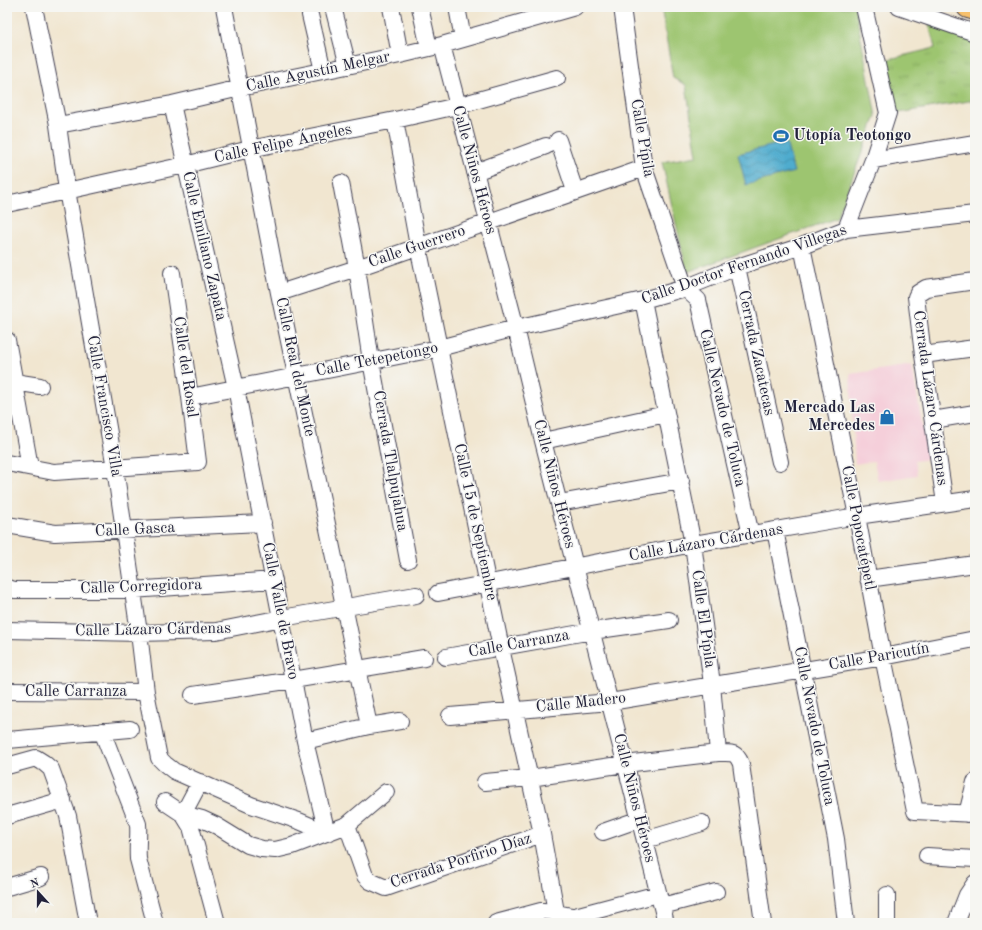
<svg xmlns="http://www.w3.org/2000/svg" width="982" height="930" font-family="'Old Standard TT',serif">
  <defs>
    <pattern id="grass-tufts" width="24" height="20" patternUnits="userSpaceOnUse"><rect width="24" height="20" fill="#9dc570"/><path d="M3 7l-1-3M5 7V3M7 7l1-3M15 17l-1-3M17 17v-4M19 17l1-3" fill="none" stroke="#87a962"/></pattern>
    <pattern id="water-waves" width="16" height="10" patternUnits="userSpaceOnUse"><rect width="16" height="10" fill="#4facce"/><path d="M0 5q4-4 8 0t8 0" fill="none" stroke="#418ca8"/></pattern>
  </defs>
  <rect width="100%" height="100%" fill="#f6f6f2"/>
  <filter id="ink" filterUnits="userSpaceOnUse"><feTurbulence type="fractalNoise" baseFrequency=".025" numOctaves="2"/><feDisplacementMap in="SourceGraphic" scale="8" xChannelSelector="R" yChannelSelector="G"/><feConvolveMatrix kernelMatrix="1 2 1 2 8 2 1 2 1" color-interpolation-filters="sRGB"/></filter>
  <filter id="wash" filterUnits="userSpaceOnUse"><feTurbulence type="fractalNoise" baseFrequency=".012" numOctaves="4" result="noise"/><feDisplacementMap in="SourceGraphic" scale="16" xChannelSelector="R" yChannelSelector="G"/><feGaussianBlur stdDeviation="0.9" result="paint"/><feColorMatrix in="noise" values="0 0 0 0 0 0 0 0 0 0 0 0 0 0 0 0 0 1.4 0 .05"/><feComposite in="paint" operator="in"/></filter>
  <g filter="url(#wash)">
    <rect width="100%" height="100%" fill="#f1e6d0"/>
    <path fill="#f5cfda" d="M912,365l16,94 -13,2 2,14 -39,6 -4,-20 -19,3 -5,-90z"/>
    <path fill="url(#grass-tufts)" stroke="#607456" d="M929,24l45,14 1,62 -82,14 -12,-53 54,-13z"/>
    <path fill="#9dc570" stroke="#607456" d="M661,7h194l21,109 -39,102 -150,54 -25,-110 35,-6 -11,-71 -13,-7z"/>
    <path fill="url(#water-waves)" stroke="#386784" d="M786,142l8,30 -48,13 -8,-31z"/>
  </g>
  <g filter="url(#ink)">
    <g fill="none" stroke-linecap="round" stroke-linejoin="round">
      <defs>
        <path id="minor" d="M34,7l24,118 9,65 48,278 24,165 7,59 13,66 6,6 9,7 77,34 48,16 28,12
          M224,7l55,286 90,433
          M333,7l15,59
          M391,7l9,48
          M420,7l9,41
          M457,7l6,32
          M622,7l22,161 41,120 13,12 53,235
          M899,7l76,26
          M310,15l13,56
          M442,45l74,283 27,113 123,482
          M172,104l64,284 69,353 22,92
          M395,120l23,126 83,402 41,186 16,89
          M58,125l114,-21 68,-16 160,-33 42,-10 133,-38
          M558,140l17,51
          M873,160l102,-17
          M475,172l71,-26
          M341,183l16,85 14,93 37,199
          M7,204l178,-39 65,-16 145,-29 62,-14 100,-28
          M846,229l27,-69 15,-47 -24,-106
          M802,246l55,270 26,141 32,154 60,3
          M737,267l43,195
          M279,293l78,-25 287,-100
          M643,300l50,244 19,140 6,69c13,0 18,-2 23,11l22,159
          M7,340l23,127
          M923,355l52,-7
          M14,382l26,4
          M190,397l249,-49 77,-20 127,-28 42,-12 52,-21 65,-21 44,-17 129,-15
          M933,420l42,-7
          M543,441l123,-27
          M7,463l47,9 144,-10 -8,-65 -18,-124
          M559,503l122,-22
          M945,503l-22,-148 -7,-58 2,-4 8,-5 49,-7
          M7,525l48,8 208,-10
          M775,530l61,309 10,84
          M868,579l107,-15
          M7,588l8,2h117l142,-10
          M438,593l255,-49 164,-28 118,-17
          M7,630l132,3 77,-2 66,-13 134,-23
          M446,657l146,-26 77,-11
          M7,691l139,1
          M193,695l100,-15 131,-22
          M450,716l160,-14 273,-45 92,-18
          M102,731l36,93c1,12 -1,23 0,35l17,64
          M8,740l122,-11
          M305,741l64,-15 31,-5
          M7,766l29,-8 8,5 7,6 17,47 20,107
          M485,782l45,-4 95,-14 93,-11
          M165,802l18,12 19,5 15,7 31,19 14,4 13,1 17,-4 55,-21 39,-33
          M183,814l8,13 26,96
          M183,814l17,-32
          M967,814l8,-32
          M7,816l56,-16
          M347,825l18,51 5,5 16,7 156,-54
          M603,832l37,-13
          M645,840l57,-17
          M927,856l48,3
          M7,887l34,-10
          M887,895v28
          M662,906l54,-14
          M496,923l45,-12c12,-1 22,5 34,5l83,-22
          M956,923l11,-28 8,-12"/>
        <path id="highway" d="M968,7l7,2"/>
      </defs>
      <use href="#minor" stroke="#413f51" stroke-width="18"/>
      <use href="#highway" stroke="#413f51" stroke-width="24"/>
      <use href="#minor" stroke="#fff" stroke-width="16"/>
      <use href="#highway" stroke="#f7c06c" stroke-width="22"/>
    </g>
  </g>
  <defs>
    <symbol id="stadium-bare" viewBox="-9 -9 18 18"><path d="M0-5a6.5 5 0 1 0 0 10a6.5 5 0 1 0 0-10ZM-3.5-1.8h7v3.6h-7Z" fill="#1f6fb2" stroke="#f6f6f2" stroke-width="2.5" paint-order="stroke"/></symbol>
    <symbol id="shop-bare" viewBox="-9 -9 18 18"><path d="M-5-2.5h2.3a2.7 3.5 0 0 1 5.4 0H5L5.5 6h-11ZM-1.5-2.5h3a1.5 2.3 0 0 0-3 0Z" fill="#1f6fb2" stroke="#f6f6f2" stroke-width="2.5" paint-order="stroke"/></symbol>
  </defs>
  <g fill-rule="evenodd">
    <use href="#stadium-bare" x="770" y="125" width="22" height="22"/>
    <use href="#shop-bare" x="876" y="406" width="22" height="22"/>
  </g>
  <g text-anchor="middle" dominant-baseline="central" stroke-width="3" stroke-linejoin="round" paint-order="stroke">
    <g font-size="16" fill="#22223b" stroke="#f6f6f2">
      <text transform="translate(318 72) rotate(-12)">Calle Agustín Melgar</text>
      <text transform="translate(642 138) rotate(80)">Calle Pípila</text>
      <text transform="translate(283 144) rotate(-12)">Calle Felipe Ángeles</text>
      <text transform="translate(474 170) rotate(75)">Calle Niños Héroes</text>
      <text transform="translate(204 246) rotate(77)">Calle Emiliano Zapata</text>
      <text transform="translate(417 247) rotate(-19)">Calle Guerrero</text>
      <text transform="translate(744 265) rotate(-19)">Calle Doctor Fernando Villegas</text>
      <text transform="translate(756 353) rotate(78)">Cerrada Zacatecas</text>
      <text transform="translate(377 360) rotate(-11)">Calle Tetepetongo</text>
      <text transform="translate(185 367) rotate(82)">Calle del Rosal</text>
      <text transform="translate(295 367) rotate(78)">Calle Real del Monte</text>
      <text transform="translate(930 398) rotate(82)">Cerrada Lázaro Cárdenas</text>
      <text transform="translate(104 406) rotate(80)">Calle Francisco Villa</text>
      <text transform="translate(722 408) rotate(77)">Calle Nevado de Toluca</text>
      <text transform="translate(390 461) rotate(80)">Cerrada Tlalpujahua</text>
      <text transform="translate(554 484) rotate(76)">Calle Niños Héroes</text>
      <text transform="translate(475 522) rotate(78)">Calle 15 de Septiembre</text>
      <text transform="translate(858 528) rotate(79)">Calle Popocatépetl</text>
      <text transform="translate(135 530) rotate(-3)">Calle Gasca</text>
      <text transform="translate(706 543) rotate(-10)">Calle Lázaro Cárdenas</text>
      <text transform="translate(141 587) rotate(-2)">Calle Corregidora</text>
      <text transform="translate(280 611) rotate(79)">Calle Valle de Bravo</text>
      <text transform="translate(703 619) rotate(82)">Calle El Pípila</text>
      <text transform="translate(153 630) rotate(-1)">Calle Lázaro Cárdenas</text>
      <text transform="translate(519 644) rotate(-10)">Calle Carranza</text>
      <text transform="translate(879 657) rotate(-10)">Calle Paricutín</text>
      <text x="76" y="692">Calle Carranza</text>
      <text transform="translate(581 703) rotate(-6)">Calle Madero</text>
      <text transform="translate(814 726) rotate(79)">Calle Nevado de Toluca</text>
      <text transform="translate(634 798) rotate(76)">Calle Niños Héroes</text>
      <text transform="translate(461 861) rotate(-18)">Cerrada Porfirio Díaz</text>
    </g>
    <g font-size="16" font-weight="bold" fill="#22223b" stroke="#f6f6f2" text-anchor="start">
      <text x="793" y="136">Utopía Teotongo</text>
      <text x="875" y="408" text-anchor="end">Mercado Las<tspan x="875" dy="18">Mercedes</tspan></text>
    </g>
  </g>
  <rect width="982" height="930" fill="none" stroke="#f6f6f2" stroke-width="24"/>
  <g transform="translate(38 892) rotate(339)" stroke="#f6f6f2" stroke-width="3" paint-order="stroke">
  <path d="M0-3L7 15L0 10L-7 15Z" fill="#22223b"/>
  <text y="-6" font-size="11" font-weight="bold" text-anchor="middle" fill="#22223b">N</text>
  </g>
</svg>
